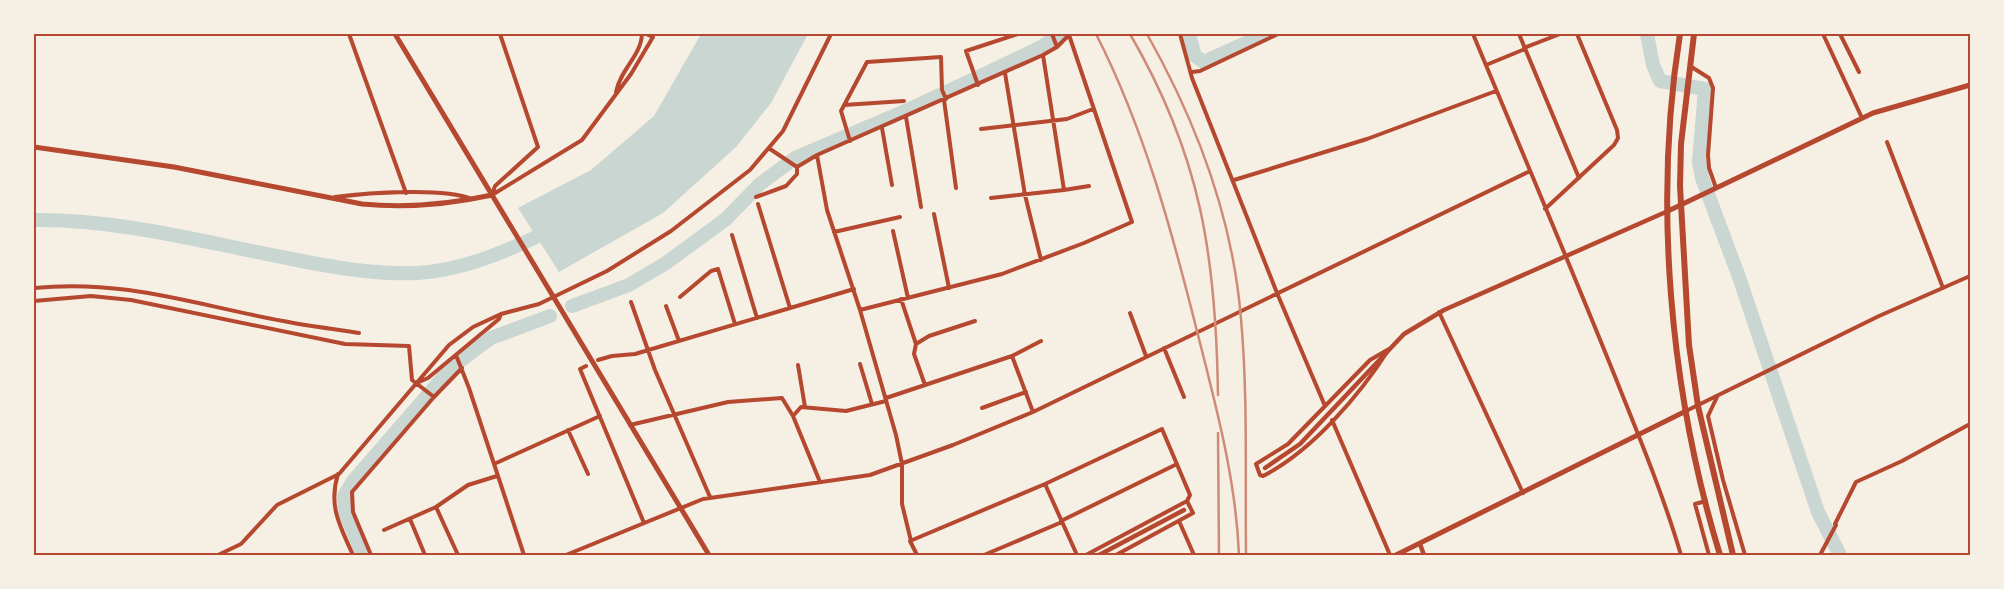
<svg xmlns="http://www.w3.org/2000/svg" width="2004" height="589" font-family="'Varela Round',sans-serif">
  <rect width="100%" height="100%" fill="#f6efe4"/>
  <path fill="#c9d6d2" d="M701,34h107l-37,69 -35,44 -73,66 -104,59 -41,-64 73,-38 63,-54z"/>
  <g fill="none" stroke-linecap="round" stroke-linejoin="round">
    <path stroke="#c9d6d2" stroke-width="14" d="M1189,34l6,22 9,6 62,-28
      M1647,34l6,31 7,16 45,8 -6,73 3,16 37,99 79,235 22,43
      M34,220c87,-1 173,23 258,39 41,8 83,16 125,14 46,-2 95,-24 136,-44
      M572,306l57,-21 37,-22 60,-44 34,-35 35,-26 108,-46 88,-41 52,-25 17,-12
      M363,555l-18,-43 -1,-16 9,-15 99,-114 39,-29 59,-22"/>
    <path stroke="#b5482f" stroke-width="4" d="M349,34l57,159
      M1052,34l5,13
      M1180,34l12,44 85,215 48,113
      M1473,34c47,113 95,226 141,340 24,60 49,120 67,181
      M1519,34l60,144
      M1823,34l39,84
      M1840,34l19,38
      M1524,48l36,-14
      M1043,55l21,135 25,-4
      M1486,65l39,-16
      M1690,66l19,12 4,10 -5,67 1,13 7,20
      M1192,72l8,-1 78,-37
      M1005,73l20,122 16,65
      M978,85l-12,-34 52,-17
      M616,92c4,-22 25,-36 26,-58
      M944,100l12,88
      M844,105l60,-4
      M906,117l15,90
      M882,128l10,57
      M981,129l86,-10 26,-10
      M850,141l-9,-30 26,-49 74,-5 1,33 4,9
      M1887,142l56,146
      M770,149l27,18 20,-12 226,-100 14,-8 13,-13
      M817,155l10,55 33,100 36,125 6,29v40l9,37
      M1234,180l133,-41 129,-48
      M492,195l90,-55 49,-66 22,-37 -7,-3
      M492,195l3,-9 43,-39 -38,-113
      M335,197c32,-4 108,-10 137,2
      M756,197l30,-11 11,-12v-7
      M991,198l73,-8
      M758,204l32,104
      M1545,209l69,-64 4,-7 -1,-8 -40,-96
      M934,214l15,74
      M893,231l15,67
      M834,232l66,-15
      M732,235l25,83
      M34,288c92,-9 161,17 249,33 25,5 51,8 76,12
      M680,297l31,-26 7,-2 17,55
      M901,299l15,45
      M34,301l57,-5 40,4 214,44 64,2 3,34 22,17 -82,95 1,20 18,43
      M631,302l24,68 55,127
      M666,306l13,35
      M860,310l142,-36 82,-31 48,-21 -63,-187
      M1439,312l84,181
      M1130,313l16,43
      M1164,348l20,49
      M1389,349c-29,46 -77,102 -126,127l-3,-1 -4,-11 32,-20 82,-84z
      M456,355l13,33 55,167
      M1012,356l21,56
      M598,360l14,-4 23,-2 219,-65
      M860,364l12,40
      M798,365l7,42
      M586,366l-6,3 64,154
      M419,382l9,-4 71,-59 2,-5
      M925,385l-11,-31 2,-10 13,-8 46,-15
      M434,397l28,-29
      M1717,397l-9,19 15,64 22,75
      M886,398l126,-42 29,-15
      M982,408l44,-16
      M1686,411l193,-95 91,-40
      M1332,420l58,135
      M630,425l98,-23 54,-4 11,18
      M568,430l20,44
      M494,464l106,-48
      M338,474c-10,32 2,52 15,81
      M820,482l-27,-66 8,-9 45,4 40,-10
      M1045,484l32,71
      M1706,501l-11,3 14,51
      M436,507l22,48
      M410,519l15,36
      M1061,521l116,-57
      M1179,521l15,34
      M1835,524l21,-42 46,-21 68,-37
      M384,530l52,-23 32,-22 29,-9
      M218,555l23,-11 36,-39 62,-31 110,-129 24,-18 28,-13 38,-10 68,-33 64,-40 79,-61 33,-39 48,-97
      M566,555l137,-56 167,-24 83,-30 80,-33 497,-241
      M917,555l-7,-14 135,-57 117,-55 28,66 -3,6 6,12 -77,42
      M984,555l78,-33
      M1086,555l101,-54
      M1820,555l16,-30"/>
    <path stroke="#b5482f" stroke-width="4.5" d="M1265,468l35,-24 104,-110 40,-24 224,-99
      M1420,544l4,11
      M1099,555l85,-45"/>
    <path stroke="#b5482f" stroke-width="5" d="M395,34l314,521
      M34,147l140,20 188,37c42,4 89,0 130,-9
      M1668,211l205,-98 97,-28
      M1396,555l290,-144"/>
    <path stroke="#b5482f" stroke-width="6" d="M1680,34c-27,169 -10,358 40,521
      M1694,34l-13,110 -1,42 9,159 9,61 35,149"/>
    <path stroke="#cf8b77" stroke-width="2.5" d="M1096,34c49,96 77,201 103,305 18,71 37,142 40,216
      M1130,34c71,122 86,222 88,361
      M1147,34c49,87 86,185 94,285 7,78 4,157 5,235
      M1218,433l1,122"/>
  </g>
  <rect width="2004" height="589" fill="none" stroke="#f6efe4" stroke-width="70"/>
  <rect x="35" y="35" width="1934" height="519" fill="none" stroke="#b5482f" stroke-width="2"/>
</svg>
